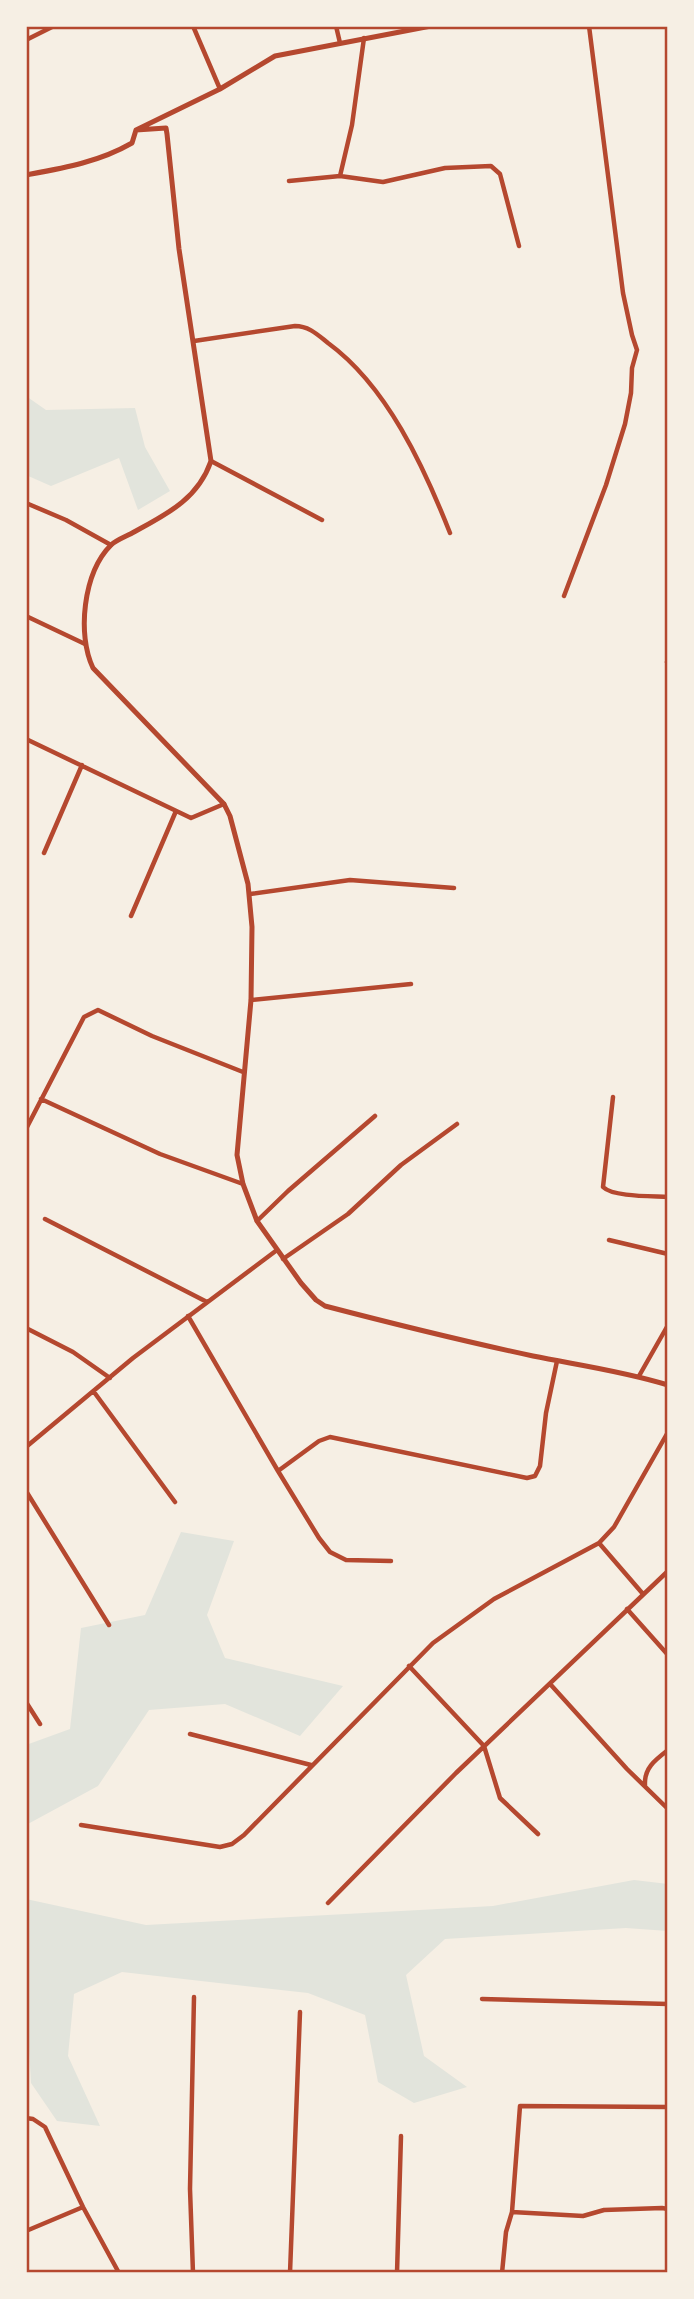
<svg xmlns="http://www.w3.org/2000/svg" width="694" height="2299" font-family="'Fira Sans',sans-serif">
  <rect width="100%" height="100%" fill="#f6efe4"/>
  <path fill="#e2e4dc" d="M26,396l20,14 89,-2 10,39 25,44 -32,19 -19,-52 -68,28 -25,-11z
    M181,1532l53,9 -27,74 18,43 118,28 -43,50 -75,-32 -76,6 -51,76 -72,39v-80l44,-16 11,-101 64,-13z
    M634,1880l34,4v47l-42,-3 -181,11 -39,36 18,81 43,31 -53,16 -36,-21 -13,-67 -57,-22 -186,-21 -48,22 -6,62 32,70 -43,-5 -26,-38 -5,-90v-94l120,26 347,-19z"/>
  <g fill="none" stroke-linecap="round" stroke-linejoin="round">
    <path stroke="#b5482f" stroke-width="4.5" d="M193,26l27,63
      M336,26l4,17
      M26,40l28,-14
      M340,176l12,-51 12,-87
      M289,181l51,-5 43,6 62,-14 46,-2 9,8 19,72
      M194,341l101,-15c14,0 23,9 33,17 59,43 96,124 122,190
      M211,461l111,59
      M26,503l40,17 45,25
      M564,596l42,-111 19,-61 6,-31 1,-25 5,-18 -5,-15 -9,-42 -34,-267
      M26,616l59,28
      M667,662l1,-3
      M26,739l165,79 33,-14
      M44,853l38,-88
      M250,894l100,-14 104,8
      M131,916l45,-105
      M251,1000l160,-16
      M613,1097l-10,90c10,10 49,9 65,10
      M41,1099l119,55 83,30
      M26,1129l58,-112 14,-7 54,26 91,36
      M45,1219l162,83
      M257,1221l31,-30 87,-75
      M609,1240l59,14
      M283,1259l65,-45 53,-49 56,-41
      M188,1316l90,155 41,67 11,14 16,8 45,1
      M26,1328l47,24 37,26
      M639,1376l29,-51
      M94,1392l81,110
      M26,1447l107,-89 144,-108
      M278,1471l41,-30 11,-4 197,41 8,-2 5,-10 6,-53 11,-52
      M26,1491l83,134
      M599,1543l44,51
      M627,1609l41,46
      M409,1666l75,80 16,52 38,36
      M551,1685l76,84 41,40
      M26,1702l14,22
      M190,1734l121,31
      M645,1785c-1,-17 10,-25 23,-35
      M81,1825l139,22 12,-3 12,-9 189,-192 61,-44 105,-56 15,-16 54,-95
      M328,1903l128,-130 212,-202
      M482,1999l186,5
      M26,2118l7,1 12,8 38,80 36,66
      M512,2212l71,4 21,-6 58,-2 6,1
      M26,2231l57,-24
      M193,2273l-3,-84 4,-192
      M290,2273l10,-261
      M397,2273l4,-137
      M502,2273l4,-41 6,-20 8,-106 148,1"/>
    <path stroke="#b5482f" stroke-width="5" d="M136,130l30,-2 1,6 12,115 32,212c-13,38 -44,53 -77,71 -7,4 -18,8 -23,13 -28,28 -34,90 -18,123l131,136 6,12 18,68 4,43 -1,73 -14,155 6,29 14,37 44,62 15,17 9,6c69,18 138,35 208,50 45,9 90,15 135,29
      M26,175c38,-7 73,-13 106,-32l4,-13 84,-41 55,-33 156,-30"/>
  </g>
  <rect width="694" height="2299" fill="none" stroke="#f6efe4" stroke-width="56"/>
  <rect x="28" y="28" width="638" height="2243" fill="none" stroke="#b5482f" stroke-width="2.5"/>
</svg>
